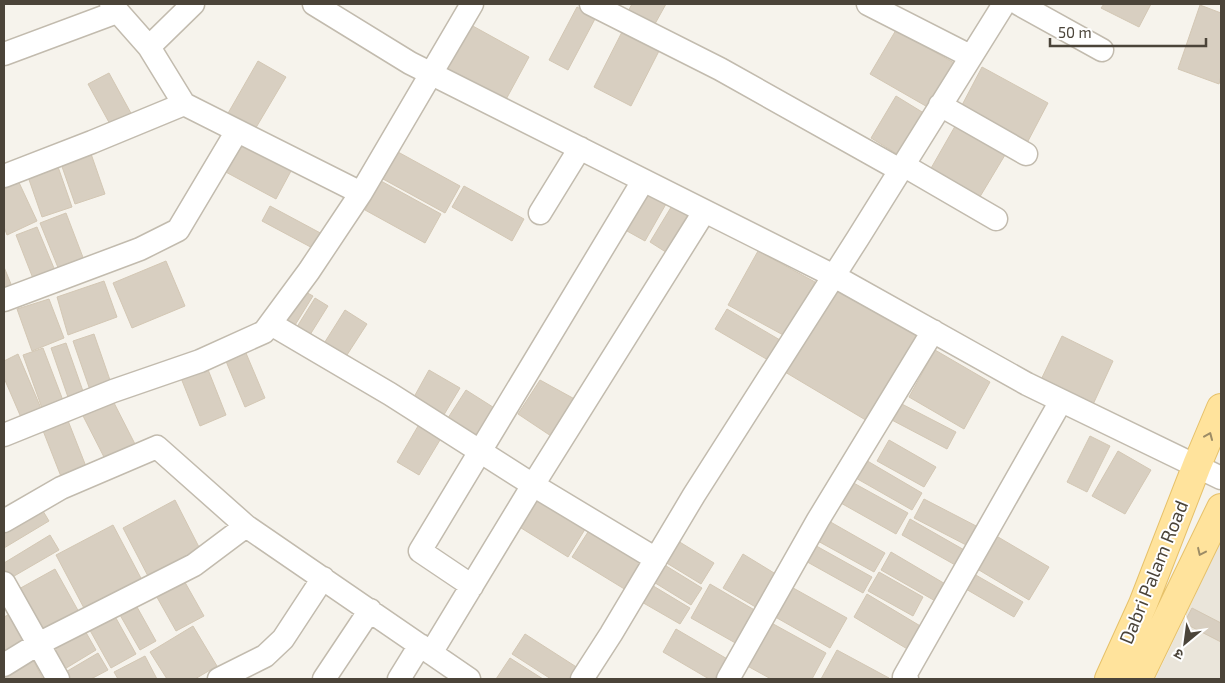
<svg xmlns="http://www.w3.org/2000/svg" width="1225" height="683" font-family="'Exo 2','Noto Sans Devanagari',sans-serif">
  <rect width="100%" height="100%" fill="#f6f3ec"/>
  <path fill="#eae5da" d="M1221,532v147h-66l40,-83z"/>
  <path fill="#d8cfc1" stroke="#d3c7b4" d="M632,4h34l-15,27 -26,-14z
    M1104,4h47l-12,23 -38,-19z
    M1200,5l21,8v63l-2,8 -41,-15z
    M577,7l19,10 -28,53 -19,-10z
    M471,25l58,32 -26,48 -58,-32z
    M623,30l37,19 -29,57 -37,-19z
    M896,30l60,34 -25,45 -61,-35z
    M258,61l28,16 -32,54 -27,-16z
    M982,67l66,36 -21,40 -66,-36z
    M109,73l23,42 -21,11 -23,-42z
    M896,96l31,19 -25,42 -31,-19z
    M958,121l50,29 -30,50 -48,-30z
    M237,141l54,30 -15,28 -54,-29z
    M89,148l16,46 -30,10 -16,-46z
    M398,152l62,34 -15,27 -62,-34z
    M56,161l16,46 -30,10 -16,-46z
    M15,174l22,47 -30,14 -3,-8v-48z
    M381,181l60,33 -16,29 -60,-33z
    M464,186l60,33 -12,22 -60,-34z
    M639,189l27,15 -21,37 -27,-15z
    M673,204l21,14 -22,38 -22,-14z
    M270,206l56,30 -8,15 -56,-30z
    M66,213l18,47 -25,10 -19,-47z
    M37,227l19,46 -22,8 -18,-46z
    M758,251l57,31 -30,54 -57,-31z
    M166,261l19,45 -53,22 -19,-45z
    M4,267l9,22 -9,3z
    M104,281l13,36 -49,18 -11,-38z
    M838,283l84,50 -53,89 -84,-50z
    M300,289l13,7 -21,34 -12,-8z
    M315,298l13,8 -20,32 -13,-8z
    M49,299l15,39 -32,13 -15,-42z
    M727,309l53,31 -12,20 -53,-31z
    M345,310l22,14 -22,34 -22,-13z
    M94,334l17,49 -21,7 -17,-49z
    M1062,336l51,25 -23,50 -52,-25z
    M66,343l18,51 -15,6 -18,-52z
    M243,346l22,52 -20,9 -22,-53z
    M43,348l21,55 -21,8 -20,-56z
    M935,350l55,32 -26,47 -55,-32z
    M18,354l25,59 -20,9 -19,-44v-17z
    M205,362l21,53 -26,11 -21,-53z
    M429,370l31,18 -21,35 -30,-17z
    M540,380l40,22 -23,38 -39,-26z
    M466,390l30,19 -20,31 -30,-19z
    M110,395l26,51 -30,15 -26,-51z
    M896,401l60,31 -9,17 -59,-31z
    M65,413l22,56 -25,10 -22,-56z
    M421,421l22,14 -24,40 -22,-13z
    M1090,436l20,10 -23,46 -20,-10z
    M889,440l47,27 -12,20 -47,-26z
    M1118,451l33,19 -26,44 -33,-18z
    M864,459l58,34 -10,17 -58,-33z
    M850,481l58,32 -12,21 -57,-32z
    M532,493l55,33 -19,31 -55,-34z
    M924,499l56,29 -10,19 -56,-29z
    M175,500l26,51 -52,27 -26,-50z
    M40,506l9,15 -45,27v-19z
    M910,519l56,32 -9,15 -55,-31z
    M827,520l58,33 -11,19 -58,-32z
    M113,525l29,55 -57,30 -29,-55z
    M588,532l54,32 -16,26 -54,-33z
    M993,534l56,33 -20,33 -55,-33z
    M50,535l9,15 -50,29 -5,-10v-6z
    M678,541l36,22 -13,21 -36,-22z
    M811,543l61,34 -9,16 -61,-34z
    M891,552l56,33 -10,17 -56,-32z
    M743,554l36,22 -20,33 -36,-21z
    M663,564l39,24 -11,17 -39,-24z
    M55,569l25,45 -37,21 -26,-45z
    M967,570l56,32 -9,15 -55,-32z
    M879,572l44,25 -10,19 -45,-25z
    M182,577l22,39 -28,15 -22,-39z
    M650,584l40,24 -10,16 -40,-23z
    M710,584l48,28 -19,33 -48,-27z
    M786,584l61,34 -17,30 -60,-34z
    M867,594l55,33 -13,23 -55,-33z
    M132,598l24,43 -16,9 -24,-42z
    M1192,608l29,15v19l-37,-19z
    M112,611l24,43 -25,14 -24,-43z
    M12,613l18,30 -26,15v-41z
    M766,620l60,33 -14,26h-41l-29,-16z
    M193,626l24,40 -22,13h-28l-17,-27z
    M84,629l12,21 -33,20 -12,-21z
    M676,629l53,31 -12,19h-8l-46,-27z
    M525,634l53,34 -7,11h-20l-39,-25z
    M837,650l52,28 -1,1h-67z
    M98,653l10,17 -17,9h-23l-4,-6z
    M145,656l12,23h-39l-4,-7z
    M32,658l11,21h-39v-6z
    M510,658l33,21h-47z"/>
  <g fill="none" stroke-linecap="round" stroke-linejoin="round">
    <defs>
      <path id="minor" d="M111,4l38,43 35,57 177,89
        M314,4l96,59 424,213 193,108 194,94
        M591,4l129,65 180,101
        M868,4l102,52
        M1019,4l83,46
        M149,47l44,-43
        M4,54l113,-42
        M940,105l86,49
        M903,165l93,54
        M4,176l88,-34 92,-38
        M540,213l40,-65
        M4,300l136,-51 38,-19 59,-99
        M271,324l119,70 143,91 123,74
        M4,435l109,-44 87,-30 64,-29 45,-61 52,-78 111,-189
        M4,521l57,-33 96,-41 89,79 223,153
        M4,583l54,96
        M472,586l-52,-35 223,-370
        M431,653l102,-168 171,-273
        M4,665l34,-21 156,-79 52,-39
        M219,679l46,-23 18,-17 40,-61
        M324,679l46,-69
        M399,679l21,-34
        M582,679l29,-45 83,-139 164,-257 146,-234
        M728,679l90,-159 115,-189
        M907,679l-3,-2 157,-276"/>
      <path id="major" d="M1109,679l34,-75 54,-139 24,-57
        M1138,679l83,-171"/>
    </defs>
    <use href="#minor" stroke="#c2bbae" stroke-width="25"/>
    <use href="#major" stroke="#e6c16a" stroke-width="30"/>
    <use href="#minor" stroke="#fff" stroke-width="22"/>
    <use href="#major" stroke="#ffe39c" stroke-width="28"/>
  </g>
  <defs><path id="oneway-chevron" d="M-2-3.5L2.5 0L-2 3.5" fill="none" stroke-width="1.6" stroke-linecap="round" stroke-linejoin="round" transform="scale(1.25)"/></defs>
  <g stroke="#9c8c66">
    <use href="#oneway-chevron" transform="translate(1209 436) rotate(-67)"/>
    <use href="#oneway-chevron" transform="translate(1201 552) rotate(115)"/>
  </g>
  <g text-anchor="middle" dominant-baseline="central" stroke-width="4" stroke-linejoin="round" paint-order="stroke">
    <g font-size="19" fill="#4b4439" stroke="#fff">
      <text transform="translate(1153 572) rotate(-68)">Dabri Palam Road</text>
    </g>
  </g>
  <rect width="1225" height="683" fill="none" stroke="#4b4439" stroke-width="10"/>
  <g transform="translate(1185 643) rotate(209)" stroke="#ffffff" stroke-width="4" paint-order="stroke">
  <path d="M0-4L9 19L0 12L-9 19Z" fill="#4b4439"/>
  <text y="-8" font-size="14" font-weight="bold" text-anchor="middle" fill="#4b4439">उ</text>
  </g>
  <path d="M1050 38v8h156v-8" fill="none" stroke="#4b4439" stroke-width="2.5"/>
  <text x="1058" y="38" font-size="15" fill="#4b4439" stroke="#ffffff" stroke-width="4" paint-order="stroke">50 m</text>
</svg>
